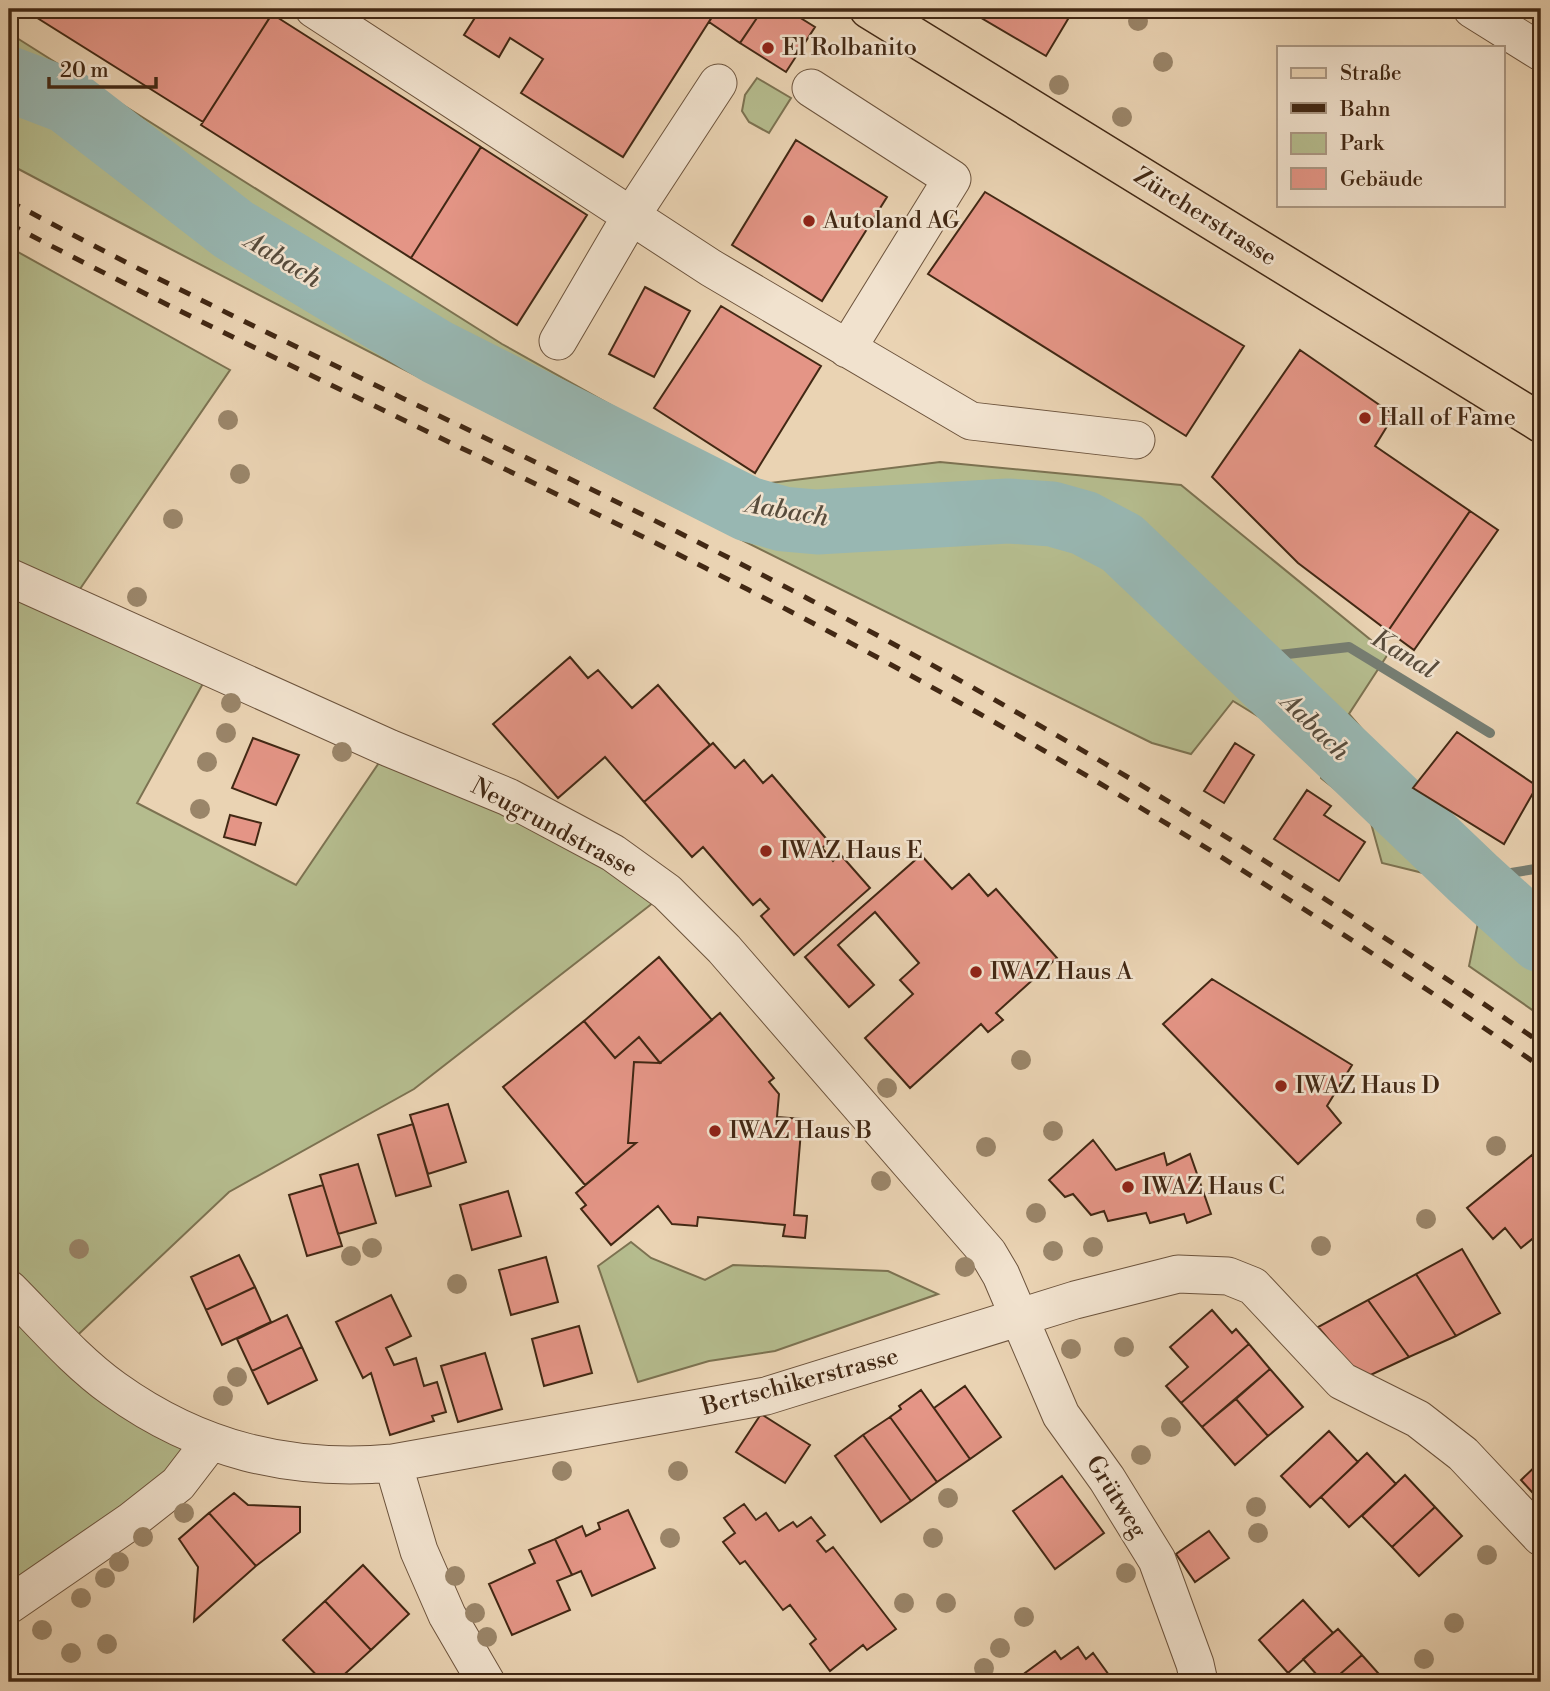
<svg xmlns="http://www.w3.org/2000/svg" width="1550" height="1691" font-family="'Libre Bodoni',serif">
  <rect width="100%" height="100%" fill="#ead3b3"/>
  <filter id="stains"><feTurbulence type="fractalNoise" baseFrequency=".00286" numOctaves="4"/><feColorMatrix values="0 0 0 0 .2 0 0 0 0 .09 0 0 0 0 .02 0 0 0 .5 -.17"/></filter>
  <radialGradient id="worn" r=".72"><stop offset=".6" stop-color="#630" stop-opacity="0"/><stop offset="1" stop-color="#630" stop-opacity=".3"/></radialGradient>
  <path fill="#b5bc8e" stroke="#7c7251" stroke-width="2" d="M9,33l493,311 252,141 186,-23 241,23 207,169 -39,60 64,74 128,129v99l-72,-50 9,-43 -51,-49 -45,-11 -13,-47 -48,-38 2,-22 -90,-55 -42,53 -39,-11c-383,-188 -766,-379 -1143,-579z
    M757,78l34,20 -22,35 -20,-11 -7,-11 3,-16z
    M9,247l221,123 -161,235 142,64 -74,134 159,82 93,-137 278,144 -253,197 -185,103 -164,155 146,94 -202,164z
    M631,1242l20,16 54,22 28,-15 155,6 50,23 -163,57 -66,10 -71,21 -40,-116z"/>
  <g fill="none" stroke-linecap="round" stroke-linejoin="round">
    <path stroke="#767e73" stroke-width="10" d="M1243,659l106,-12 141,86
      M1474,879l67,-11"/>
    <path stroke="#98b7b2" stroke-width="65" d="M9,79l58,22 167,129 203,122 311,157 35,10 34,3 191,-11 44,3 32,9 38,20 352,336 67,61"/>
  </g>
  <path fill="#e49586" stroke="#422814" stroke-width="2" d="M23,9h240l9,5 -69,108z
    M464,9h253l-94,148 -102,-64 22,-34 -33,-21 -11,19 -35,-22 12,-19z
    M717,9h46l-23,34 -31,-21z
    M763,9h23l29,18 -29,45 -46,-29z
    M966,9h108l-28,47z
    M272,14l209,133 -70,111 -210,-133z
    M796,140l91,57 -65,104 -90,-56z
    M481,147l106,68 -70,110 -106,-67z
    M985,192l259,154 -58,90 -258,-162z
    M645,287l45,24 -36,66 -45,-23z
    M721,306l100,60 -66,107 -101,-65z
    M1300,350l94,65 -19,31 95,65 -82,120 -90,-68 -86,-86z
    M1470,511l28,19 -84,120 -26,-19z
    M570,657l18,21 10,-8 34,38 26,-23 52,60 -66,57 -39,-45 -47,41 -65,-74z
    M1457,732l80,54 -33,58 -91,-56z
    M253,738l46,17 -23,50 -44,-17z
    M713,743l22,25 9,-8 19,23 9,-8 57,67 -7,6 11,13 7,-7 30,34 -76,67 -33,-39 8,-7 -9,-10 -7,6 -50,-58 -11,10 -48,-55z
    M1235,743l19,12 -30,48 -20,-12z
    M1307,790l24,16 -7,9 41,27 -26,39 -65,-42z
    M230,815l31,8 -6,22 -31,-8z
    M921,855l31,34 17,-15 19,22 8,-7 61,69 -61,55 7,7 -15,12 -7,-8 -71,64 -45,-50 48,-44 -13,-14 19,-17 -44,-51 -37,33 36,40 -25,22 -44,-50z
    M659,957l53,63 -52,43 -21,-26 -24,21 -31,-37z
    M1212,979l140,86 -25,41 14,17 -43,41 -135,-140z
    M720,1013l54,65 -5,4 10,12 -2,23 25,2 -8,96 13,1 -2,22 -22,-2 2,-11 -87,-8 -1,9 -25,-2 -14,-18 -47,39 -30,-36 5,-4 -10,-12 60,-50h-8l6,-81 26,1z
    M584,1021l31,37 24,-21 21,26 -26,-1 -6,81h8l-51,42 -82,-98z
    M448,1104l18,58 -38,12 -18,-59z
    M413,1124l18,62 -35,10 -18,-61z
    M1093,1140l23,30 48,-17 3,12 23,-11 21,60 -24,9 -3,-9 -34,9 -4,-10 -38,8 -4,-10 -13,4 -18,-21 -8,3 -16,-17z
    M1532,1155l9,11v77l-5,-7 -15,12 -16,-20 -12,11 -26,-31z
    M358,1164l18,59 -38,11 -18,-59z
    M323,1185l19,61 -35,10 -18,-61z
    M508,1191l13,45 -49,14 -12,-45z
    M1462,1249l38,64 -44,23 -40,-62z
    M239,1255l16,32 -49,23 -15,-33z
    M546,1257l12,45 -47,13 -12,-45z
    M1416,1274l40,62 -47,21 -41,-57z
    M255,1287l16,35 -49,23 -16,-35z
    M391,1295l20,41 -25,12 8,17 22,-7 8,28 13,-4 9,30 -14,4 2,5 -44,14 -19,-62 -8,5 -27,-56z
    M1368,1300l41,57 -47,22 -44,-52z
    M1212,1310l20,23 4,-4 13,15 -68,59 -15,-17 22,-19 -18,-20z
    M287,1315l15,32 -50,24 -15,-32z
    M579,1326l13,47 -48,13 -12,-47z
    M1249,1344l21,25 -68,58 -21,-24z
    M302,1347l15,33 -49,24 -16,-33z
    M485,1353l17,56 -44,13 -17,-56z
    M1270,1369l33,38 -35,29 -32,-37z
    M965,1386l36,51 -31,22 -36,-51z
    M921,1390l49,69 -33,23 -47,-65 11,-8 -2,-3z
    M1236,1399l32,37 -33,29 -33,-38z
    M761,1414l49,31 -25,38 -49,-31z
    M890,1417l47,65 -26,19 -48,-66z
    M1329,1431l29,31 -48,45 -29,-31z
    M863,1435l48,66 -30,21 -46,-66z
    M1367,1453l29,31 -47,43 -28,-30z
    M1541,1461v41l-20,-22z
    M1405,1475l30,32 -43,40 -30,-31z
    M1062,1476l42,57 -49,36 -42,-58z
    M234,1493l14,12 52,2v25l-44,34 -47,-53z
    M744,1504l12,16 10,-7 13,18 14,-9 4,5 14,-10 14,18 -8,6 9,11 7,-5 63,82 -29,21 -4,-5 -33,26 -20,-27 6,-5 -26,-34 -7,5 -38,-49 -5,3 -17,-22 12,-9 -11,-15z
    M1435,1507l27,29 -43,40 -27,-29z
    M628,1510l27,58 -63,28 -11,-25 -9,4 -17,-36 27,-13 4,10 14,-7 -2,-6z
    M209,1513l47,53 -62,55 4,-54 -19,-28z
    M1209,1531l20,27 -34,24 -19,-28z
    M555,1539l17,36 -15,6 13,29 -58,25 -23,-51 46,-21 -6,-13z
    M363,1565l46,49 -38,36 -46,-49z
    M1303,1600l30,33 -45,40 -29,-33z
    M325,1601l46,49 -35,32h-13l-40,-42z
    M1338,1629l24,26 -31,27h-8l-20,-23z
    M1078,1647l8,12 7,-6 21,29h-86l3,-1 -6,-8 30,-22 6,8z
    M1362,1655l24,27h-55z"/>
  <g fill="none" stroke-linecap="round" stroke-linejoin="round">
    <defs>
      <path id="minor" d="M314,9l397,259 260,153 165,19
        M1472,9l69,43
        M811,88l141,91 -105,170
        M558,341l73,-125 87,-133
        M9,577l380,171 119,49 105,56 54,39 57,57 264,304 13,22 60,140 46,64 50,81 38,104 4,18
        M9,1289c34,34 66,72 105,100 85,61 176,83 279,74l373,-67 309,-96 103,-26 50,2 25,10 89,95 76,38 45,35 78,83
        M393,1463l26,88 28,64 39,67
        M9,1605l122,-84 47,-37 33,-43"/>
      <path id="major" d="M869,9l672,414"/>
    </defs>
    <use href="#minor" stroke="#6c533c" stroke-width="39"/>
    <use href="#major" stroke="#422814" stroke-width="41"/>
    <use href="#minor" stroke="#f1e2ce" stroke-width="37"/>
    <use href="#major" stroke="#ead3b3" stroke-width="38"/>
    <path stroke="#422814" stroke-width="5" stroke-dasharray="12 12" stroke-linecap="butt" d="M9,201c266,143 544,263 811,404 249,130 489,278 721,438
      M9,224c262,137 533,258 796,395 255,133 500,285 736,448"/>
  </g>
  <g fill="#9a8569">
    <circle cx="1138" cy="21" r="10"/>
    <circle cx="1163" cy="62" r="10"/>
    <circle cx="1059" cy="85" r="10"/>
    <circle cx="1122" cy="117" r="10"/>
    <circle cx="228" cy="420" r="10"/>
    <circle cx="240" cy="474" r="10"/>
    <circle cx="173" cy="519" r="10"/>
    <circle cx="137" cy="597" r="10"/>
    <circle cx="231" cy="703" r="10"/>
    <circle cx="226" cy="733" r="10"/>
    <circle cx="342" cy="752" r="10"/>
    <circle cx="207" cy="762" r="10"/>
    <circle cx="200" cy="809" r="10"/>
    <circle cx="1021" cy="1060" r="10"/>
    <circle cx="887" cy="1088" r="10"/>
    <circle cx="1053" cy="1131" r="10"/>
    <circle cx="1496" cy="1146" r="10"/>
    <circle cx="986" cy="1147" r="10"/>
    <circle cx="881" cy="1181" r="10"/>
    <circle cx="1036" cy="1213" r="10"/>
    <circle cx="1426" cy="1219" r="10"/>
    <circle cx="1321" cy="1246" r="10"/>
    <circle cx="1093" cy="1247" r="10"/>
    <circle cx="372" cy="1248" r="10"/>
    <circle cx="79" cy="1249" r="10"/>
    <circle cx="1053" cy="1251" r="10"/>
    <circle cx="351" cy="1256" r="10"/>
    <circle cx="965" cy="1267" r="10"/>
    <circle cx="457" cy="1284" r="10"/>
    <circle cx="1124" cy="1347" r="10"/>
    <circle cx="1071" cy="1349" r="10"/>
    <circle cx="237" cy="1377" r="10"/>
    <circle cx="223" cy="1396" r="10"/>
    <circle cx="1171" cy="1427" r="10"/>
    <circle cx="1141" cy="1455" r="10"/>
    <circle cx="562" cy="1471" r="10"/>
    <circle cx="678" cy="1471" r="10"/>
    <circle cx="948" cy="1498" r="10"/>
    <circle cx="1256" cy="1507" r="10"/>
    <circle cx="184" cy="1513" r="10"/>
    <circle cx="1258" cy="1533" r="10"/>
    <circle cx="143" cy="1537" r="10"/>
    <circle cx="670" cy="1538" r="10"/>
    <circle cx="933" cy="1538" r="10"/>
    <circle cx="1487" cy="1555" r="10"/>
    <circle cx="119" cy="1562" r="10"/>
    <circle cx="1126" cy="1573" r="10"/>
    <circle cx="455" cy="1576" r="10"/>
    <circle cx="105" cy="1578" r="10"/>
    <circle cx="81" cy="1598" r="10"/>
    <circle cx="904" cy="1603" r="10"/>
    <circle cx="946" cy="1603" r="10"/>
    <circle cx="475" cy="1613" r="10"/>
    <circle cx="1024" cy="1617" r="10"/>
    <circle cx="1454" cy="1623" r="10"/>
    <circle cx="42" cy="1630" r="10"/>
    <circle cx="487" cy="1637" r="10"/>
    <circle cx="107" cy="1644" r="10"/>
    <circle cx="1000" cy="1648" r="10"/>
    <circle cx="71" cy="1653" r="10"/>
    <circle cx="1424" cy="1659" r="10"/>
    <circle cx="984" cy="1668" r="10"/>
  </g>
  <g fill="#8f2418" stroke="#f1e2ce" stroke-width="2.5">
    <circle cx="768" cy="48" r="7"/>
    <circle cx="809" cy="221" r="7"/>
    <circle cx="1365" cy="418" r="7"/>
    <circle cx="766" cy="851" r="7"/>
    <circle cx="976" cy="972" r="7"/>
    <circle cx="1281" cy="1086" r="7"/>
    <circle cx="715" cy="1131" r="7"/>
    <circle cx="1128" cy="1187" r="7"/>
  </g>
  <g text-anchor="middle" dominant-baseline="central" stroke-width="5" stroke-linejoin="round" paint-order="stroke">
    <g font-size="24" fill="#422814" stroke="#f1e2ce" text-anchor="start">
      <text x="782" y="48">El Rolbanito</text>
      <text x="823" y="221">Autoland AG</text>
      <text x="1379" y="418">Hall of Fame</text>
      <text x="780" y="851">IWAZ Haus E</text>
      <text x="990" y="972">IWAZ Haus A</text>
      <text x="1295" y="1086">IWAZ Haus D</text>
      <text x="729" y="1131">IWAZ Haus B</text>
      <text x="1142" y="1187">IWAZ Haus C</text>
    </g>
    <g font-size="24" fill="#422814" stroke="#f1e2ce">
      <text transform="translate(1205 217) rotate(32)">Zürcherstrasse</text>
      <text transform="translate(554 828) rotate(28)">Neugrundstrasse</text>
      <text transform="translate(800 1382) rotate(-15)">Bertschikerstrasse</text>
      <text transform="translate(1116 1497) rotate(58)">Grütweg</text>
    </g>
    <g font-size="26" font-style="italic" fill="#584c3c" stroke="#f1e2ce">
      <text transform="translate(283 260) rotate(31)">Aabach</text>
      <text transform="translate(787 511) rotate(10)">Aabach</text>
      <text transform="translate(1404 654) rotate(31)">Kanal</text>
      <text transform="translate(1315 727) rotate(44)">Aabach</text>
    </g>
  </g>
  <rect width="1550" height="1691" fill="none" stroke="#ead3b3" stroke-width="35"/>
  <rect x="10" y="10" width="1529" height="1670" fill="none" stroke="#422814" stroke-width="3.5"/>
  <rect x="18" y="18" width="1515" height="1656" fill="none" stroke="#422814" stroke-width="2"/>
  <rect x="1277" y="46" width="228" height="161" fill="#f1e2ce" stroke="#ab9884" stroke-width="2"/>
  <rect x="1291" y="68" width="35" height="10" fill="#ead3b3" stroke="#ab9884" stroke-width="2"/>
  <text x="1340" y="80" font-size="21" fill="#422814">Straße</text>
  <rect x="1291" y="103" width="35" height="10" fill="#422814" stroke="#ab9884" stroke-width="2"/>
  <text x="1340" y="116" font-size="21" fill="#422814">Bahn</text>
  <rect x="1291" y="133" width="35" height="21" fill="#b5bc8e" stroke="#ab9884" stroke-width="2"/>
  <text x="1340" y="150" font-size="21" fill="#422814">Park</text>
  <rect x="1291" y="168" width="35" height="21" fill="#e49586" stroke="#ab9884" stroke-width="2"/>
  <text x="1340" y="186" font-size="21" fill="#422814">Gebäude</text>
  <path d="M49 77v10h107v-10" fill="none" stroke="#422814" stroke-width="3.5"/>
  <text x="60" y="77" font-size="21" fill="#422814" stroke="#f1e2ce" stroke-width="5" paint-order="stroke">20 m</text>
  <rect width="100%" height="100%" filter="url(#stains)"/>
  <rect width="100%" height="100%" fill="url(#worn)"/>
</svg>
